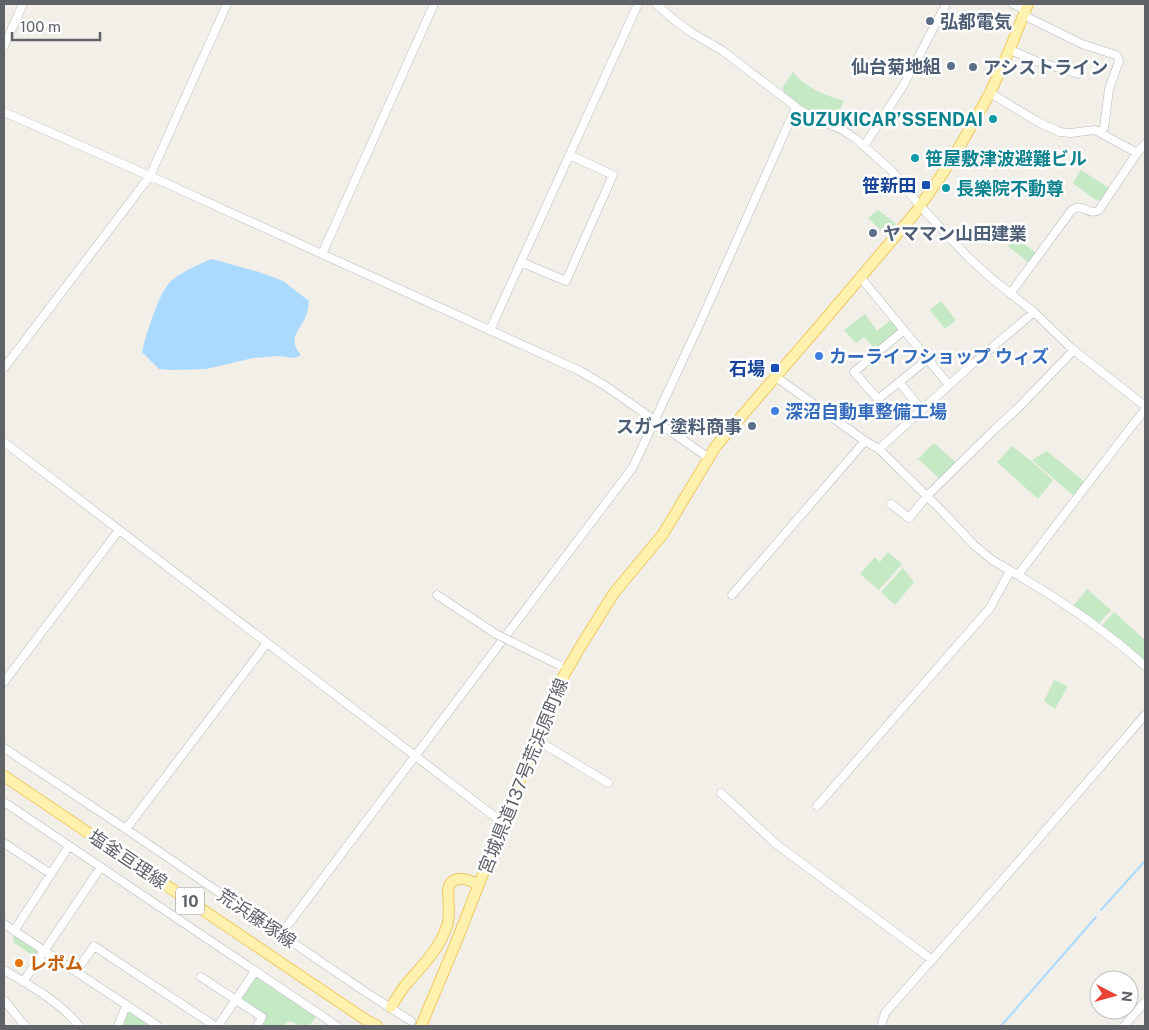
<svg xmlns="http://www.w3.org/2000/svg" width="1149" height="1030" font-family="'Public Sans','Noto Sans JP',sans-serif">
  <rect width="100%" height="100%" fill="#f1efe8"/>
  <path fill="#c5e8c5" d="M793,72c14,17 30,22 51,29l-10,20 -22,-8 -30,-20 2,-2 -2,-3z
    M1081,170l28,18 -9,13 -2,-2 -1,2 -24,-18z
    M878,210l18,14 -10,11 -18,-17z
    M1015,237l21,16 -7,10 -21,-17z
    M941,301l15,19 -11,9 -15,-19z
    M865,314l12,17 14,-11 7,7v4l-23,18 -11,-12 -8,6 -12,-13z
    M934,443l24,21 -17,16 -23,-21z
    M1012,446l19,15 22,19 -15,19 -41,-37z
    M1047,451l39,32 -10,13h-2l-42,-36z
    M888,552l14,12 -23,26 -19,-16 15,-17 5,5z
    M903,568l11,14 -19,23 -14,-13z
    M1087,589l24,21 -14,16 -26,-17z
    M1114,612l31,28v28l-45,-40z
    M1054,680l14,6 -13,23 -11,-8z
    M15,935l21,14 2,5 -2,4 -23,-16 1,-2 -1,-2z
    M254,978h4l58,39 -7,9h-9l-10,-5 -4,2 -2,3h-24l6,-9 -23,-16 -1,-4z
    M131,1009l25,17h-35l5,-15z"/>
  <path fill="#aadaff" d="M212,259l47,13 24,9 26,20c-1,4 -1,11 -3,15 -7,16 -19,22 -5,39l-7,3 -15,-2 -26,2 -47,11 -35,1 -12,-1 -17,-17c4,-17 17,-60 29,-71 7,-7 32,-19 41,-22z"/>
  <g fill="none" stroke-linecap="round" stroke-linejoin="round">
    <path stroke="#aadaff" stroke-width="2" d="M1101,910l44,-49
      M1001,1026l95,-109"/>
    <defs>
      <path id="minor" d="M656,4l17,15 19,14 31,18 77,59 17,9 24,10 15,10 35,31 29,36 47,50 24,22 43,34 37,36 74,58
        M1013,4l12,6
        M1023,15l59,29 34,11 2,3 1,3 -10,28 -5,39 -4,4
        M4,46l19,-42
        M1013,51l23,10 42,13
        M990,93l50,30 20,9 10,1 25,-3 42,23
        M4,112l146,64 430,195 24,14 105,73
        M864,146l39,-60 43,-82
        M322,254l112,-250
        M521,262l45,19 47,-106 -43,-20
        M861,278l88,107
        M1010,294l61,-83c12,-10 17,6 28,-1l38,-57 8,-9
        M490,330l148,-326
        M904,330l-50,42 24,27 50,-40
        M4,368l146,-192 77,-172
        M776,377l89,64 14,8 61,60 34,36 18,15c54,31 107,64 153,106
        M899,382l23,28
        M4,442l499,381
        M879,449l90,-82 65,-55
        M891,504l18,14 18,-22 68,-67 22,-20 57,-59
        M1018,575l113,-148 14,-17
        M437,595l59,39
        M732,595l133,-154
        M4,682l115,-152
        M535,739l45,27 28,17
        M4,748l122,81 238,162 47,30
        M721,793l55,51 155,115
        M4,802l333,224
        M817,806l173,-198 20,-37
        M126,829l141,-186
        M4,843l47,31
        M4,924l154,102
        M14,931l55,-85
        M281,934l352,-467 66,-142 97,-218
        M4,970c24,14 58,33 75,56
        M76,972l18,-26 121,80
        M201,977l61,40 -5,9
        M23,982l78,-115
        M4,1000l21,26
        M118,1026l8,-20
        M218,1026l37,-55
        M881,1026l4,-13 142,-161 118,-137
        M1124,1026l21,-24"/>
      <path id="major" d="M4,776l362,244 11,6
        M391,1007c5,-8 10,-17 17,-25 16,-18 31,-33 39,-56 5,-13 -2,-34 3,-42 7,-10 20,-3 28,0
        M421,1026l34,-81 100,-254 24,-42 35,-56 49,-59 53,-88 111,-129 88,-104 26,-37 20,-32 29,-51 19,-42 19,-47"/>
    </defs>
    <use href="#minor" stroke="#b5b8bc" stroke-width="9"/>
    <use href="#major" stroke="#f2c960" stroke-width="12"/>
    <use href="#minor" stroke="#fff" stroke-width="8"/>
    <use href="#major" stroke="#fff2af" stroke-width="10"/>
    <defs>
      <path id="minor-bridge" d="M496,634l63,31"/>
    </defs>
    <use href="#minor-bridge" stroke="#b5b8bc" stroke-width="9" stroke-linecap="butt"/>
    <use href="#minor-bridge" stroke="#fff" stroke-width="8"/>
  </g>
  <g fill="#5c6f8a" stroke="#fff" stroke-width="2">
    <circle cx="930" cy="21" r="5"/>
    <circle cx="951" cy="66" r="5"/>
    <circle cx="973" cy="67" r="5"/>
    <circle cx="873" cy="233" r="5"/>
    <circle cx="752" cy="426" r="5"/>
  </g>
  <g fill="#0f9aa8" stroke="#fff" stroke-width="2">
    <circle cx="993" cy="119" r="5"/>
    <circle cx="915" cy="158" r="5"/>
    <circle cx="946" cy="188" r="5"/>
  </g>
  <g fill="#1a4fb4" stroke="#fff" stroke-width="2">
    <rect x="921" y="180" width="10" height="10" rx="2.5"/>
    <rect x="770" y="363" width="10" height="10" rx="2.5"/>
  </g>
  <g fill="#3f7fe0" stroke="#fff" stroke-width="2">
    <circle cx="819" cy="356" r="5"/>
    <circle cx="775" cy="411" r="5"/>
  </g>
  <circle fill="#e8710a" stroke="#fff" stroke-width="2" cx="19" cy="963" r="5"/>
  <g text-anchor="middle" dominant-baseline="central" stroke-width="5" stroke-linejoin="round" paint-order="stroke">
    <rect fill="#fff" stroke="#8f9295" stroke-width="1" x="176" y="887.5" width="28" height="27" rx="4"/>
    <g font-size="16" font-weight="bold" fill="#5f6368">
      <text x="190" y="901">10</text>
    </g>
    <g font-size="18" font-weight="bold" fill="#4e5e75" stroke="#fff" text-anchor="start">
      <text x="940" y="21">弘都電気</text>
      <text x="941" y="66" text-anchor="end">仙台菊地組</text>
      <text x="983" y="67">アシストライン</text>
      <text x="883" y="233">ヤママン山田建業</text>
      <text x="742" y="426" text-anchor="end">スガイ塗料商事</text>
    </g>
    <g font-size="18" font-weight="bold" fill="#0d838f" stroke="#fff" text-anchor="start">
      <text x="983" y="119" text-anchor="end">SUZUKICAR’SSENDAI</text>
      <text x="925" y="158">笹屋敷津波避難ビル</text>
      <text x="956" y="188">長樂院不動尊</text>
    </g>
    <g font-size="18" font-weight="bold" fill="#164399" stroke="#fff" text-anchor="end">
      <text x="916" y="185">笹新田</text>
      <text x="765" y="368">石場</text>
    </g>
    <g font-size="18" font-weight="bold" fill="#366cbe" stroke="#fff" text-anchor="start">
      <text x="829" y="356">カーライフショップ ウィズ</text>
      <text x="785" y="411">深沼自動車整備工場</text>
    </g>
    <g font-size="18" fill="#5f6368" stroke="#fff">
      <text transform="translate(523 776) rotate(-68)">宮城県道137号荒浜原町線</text>
      <text transform="translate(128 859) rotate(34)">塩釜亘理線</text>
      <text transform="translate(257 918) rotate(34)">荒浜藤塚線</text>
    </g>
    <g font-size="18" font-weight="bold" fill="#c56008" stroke="#fff" text-anchor="start">
      <text x="29" y="963">レポム</text>
    </g>
  </g>
  <rect width="1149" height="1030" fill="none" stroke="#5f6368" stroke-width="10"/>
  <g transform="translate(1114 995) rotate(96)"><circle r="24" fill="#ffffff" stroke="#bfc1c3"/>
  <path d="M0-4L9 19L0 12L-9 19Z" fill="#ea4335"/>
  <text y="-8" font-size="14" font-weight="bold" text-anchor="middle" fill="#5f6368">N</text>
  </g>
  <path d="M12 32v8h88v-8" fill="none" stroke="#5f6368" stroke-width="2.5"/>
  <text x="20" y="32" font-size="15" fill="#5f6368" stroke="#ffffff" stroke-width="4" paint-order="stroke">100 m</text>
</svg>
